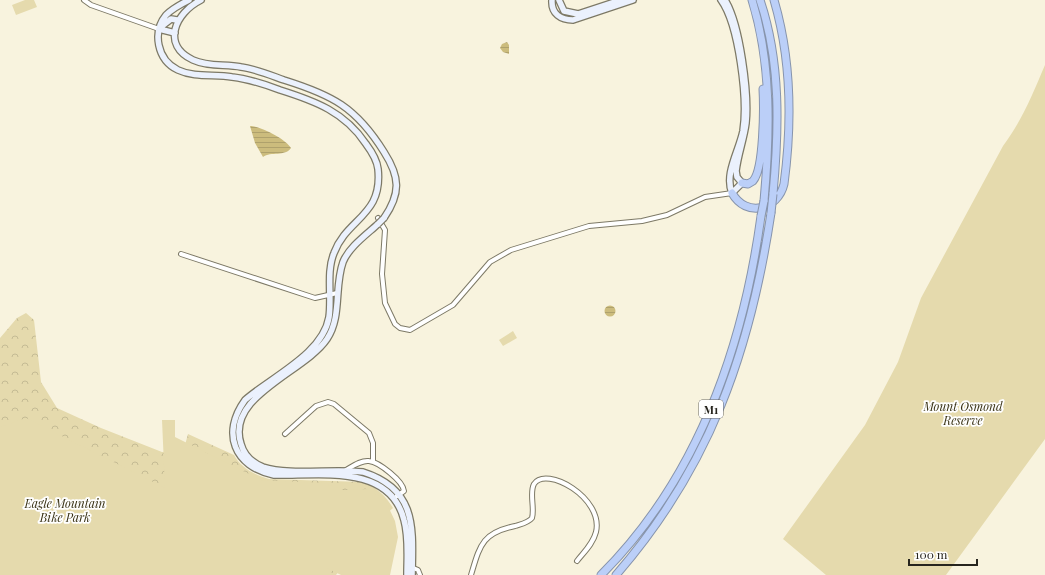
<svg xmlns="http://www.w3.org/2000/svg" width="1045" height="575" font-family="'Playfair Display',serif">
  <defs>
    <pattern id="forest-crowns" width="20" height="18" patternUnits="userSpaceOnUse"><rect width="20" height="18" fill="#e5daad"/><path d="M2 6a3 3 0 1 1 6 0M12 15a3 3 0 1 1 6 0" fill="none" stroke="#c4bb94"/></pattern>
    <pattern id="water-rules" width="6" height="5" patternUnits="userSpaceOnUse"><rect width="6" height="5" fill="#ccbc7d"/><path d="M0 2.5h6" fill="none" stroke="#afa16c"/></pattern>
  </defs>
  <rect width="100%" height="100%" fill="#f8f3de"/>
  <path fill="url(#forest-crowns)" d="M26,313l8,7 7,62 16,26 44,20 61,24 17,-1 6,-6 3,-11 46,21c7,13 21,20 35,24l95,3c13,6 22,14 29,26l-10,9 -47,58h-100l-45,-77 -191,-43v-117l17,-20z"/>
  <path fill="#e5daad" d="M25,0h9l3,7 -21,8 -4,-10z
    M1045,65v374l-99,136h-120l-43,-36 82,-114 33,-63 23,-64 82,-152c19,-25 30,-53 42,-81z
    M513,331l4,7 -14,8 -4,-6z
    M26,418l139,70 -3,-68h13v17l86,43 62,3 20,7 25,-1 17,11 10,21 3,16 -8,38h-49l-14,-7v7h-327v-148z"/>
  <path fill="url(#water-rules)" d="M507,42l2,3v9l-6,-2 -3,-4 2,-4z
    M250,126c10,0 36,13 41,22 -6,9 -20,3 -28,9l-8,-14z
    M604.5 311a5.5 5.5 0 1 1 11 0a5.5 5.5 0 1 1-11 0Z"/>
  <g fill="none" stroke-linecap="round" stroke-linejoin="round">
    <defs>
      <path id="minor" d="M84,0l7,5 68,24
        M378,218l7,12 -3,44 3,29 10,21 5,4 10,2 43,-25 37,-43 21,-12 78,-24 53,-5 25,-6 38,-18 27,-4
        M181,254l134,44 22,-5
        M285,434l31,-28 12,-4 6,2 35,29 4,10v19
        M346,470c7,-4 15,-10 23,-9 10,1 34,20 35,30l-7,5
        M411,567l7,3 2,5
        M471,575c9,-30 11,-42 44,-49 6,-2 13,-3 17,-8 3,-10 -3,-25 2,-34 12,-19 70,14 62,48 -3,12 -12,20 -19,29"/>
      <path id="secondary" d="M189,0c-8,4 -16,8 -23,15 -14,17 -9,45 12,55 17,8 36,4 54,7 17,2 32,7 48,13 35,11 65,22 86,54 6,8 11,16 12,25 5,47 -31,49 -44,84 -8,19 -2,44 -5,64 -6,37 -58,60 -84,83 -24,33 -11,67 29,75 45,1 116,-12 130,45 5,18 3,37 3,55
        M201,0c-26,13 -40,45 -8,60 15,7 32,4 48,7 15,2 29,8 43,13 48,15 72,27 100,72 16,25 17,41 0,66
        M552,0c-1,14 9,20 21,20l60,-20
        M559,0l5,11 14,3 43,-14
        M721,0c18,25 27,100 22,131 -4,20 -19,43 -11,62l10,-10 -5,-6 -1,-6c2,-17 8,-32 10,-48 3,-29 -6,-99 -21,-123
        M162,26l9,-7 6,1
        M159,29l16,4
        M378,224c-12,11 -29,23 -35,38 -9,25 -1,55 -16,77 -22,33 -102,57 -86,105 3,11 12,19 22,23 28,9 70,1 100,5 54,17 50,56 49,103"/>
      <path id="motorway" d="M752,0c20,65 18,134 12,201
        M760,0c21,62 19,129 13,194
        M742,183l6,1 5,-3c11,-12 11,-74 10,-92
        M732,193c14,25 46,17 52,-9 8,-60 7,-126 -10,-184
        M601,575c96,-96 142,-227 160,-359
        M616,575c94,-108 134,-223 155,-362"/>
    </defs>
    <use href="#minor" stroke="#7d7966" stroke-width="6"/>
    <use href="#secondary" stroke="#7d7966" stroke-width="8"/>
    <use href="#motorway" stroke="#8794ac" stroke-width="9"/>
    <use href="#minor" stroke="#fff" stroke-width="4"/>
    <use href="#secondary" stroke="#ebf1fd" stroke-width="5.5"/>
    <use href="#motorway" stroke="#bbcff8" stroke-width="7"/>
    <defs>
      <path id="secondary-bridge" d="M378,224l6,-6"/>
      <path id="motorway-bridge" d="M771,213l2,-19
        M761,216l3,-15"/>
    </defs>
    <use href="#secondary-bridge" stroke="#7d7966" stroke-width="8" stroke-linecap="butt"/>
    <use href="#motorway-bridge" stroke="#8794ac" stroke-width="9" stroke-linecap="butt"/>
    <use href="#secondary-bridge" stroke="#ebf1fd" stroke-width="5.5"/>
    <use href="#motorway-bridge" stroke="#bbcff8" stroke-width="7"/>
  </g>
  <g text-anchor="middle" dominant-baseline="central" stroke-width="3.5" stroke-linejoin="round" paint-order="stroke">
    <rect fill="#fff" stroke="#686662" stroke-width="1" x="699" y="400" width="24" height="18" rx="3"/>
    <g font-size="11" font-weight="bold" fill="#27251e">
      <text x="711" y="409">M1</text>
    </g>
    <g font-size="12" font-style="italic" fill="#393215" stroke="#fff">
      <text x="963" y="406">Mount Osmond<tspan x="963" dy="14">Reserve</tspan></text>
      <text x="65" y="503">Eagle Mountain<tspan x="65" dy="14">Bike Park</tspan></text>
    </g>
  </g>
  <path d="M909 559v6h68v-6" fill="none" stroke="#27251e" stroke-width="2"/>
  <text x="915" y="559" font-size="12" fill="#27251e" stroke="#ffffff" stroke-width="3" paint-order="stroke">100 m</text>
</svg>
